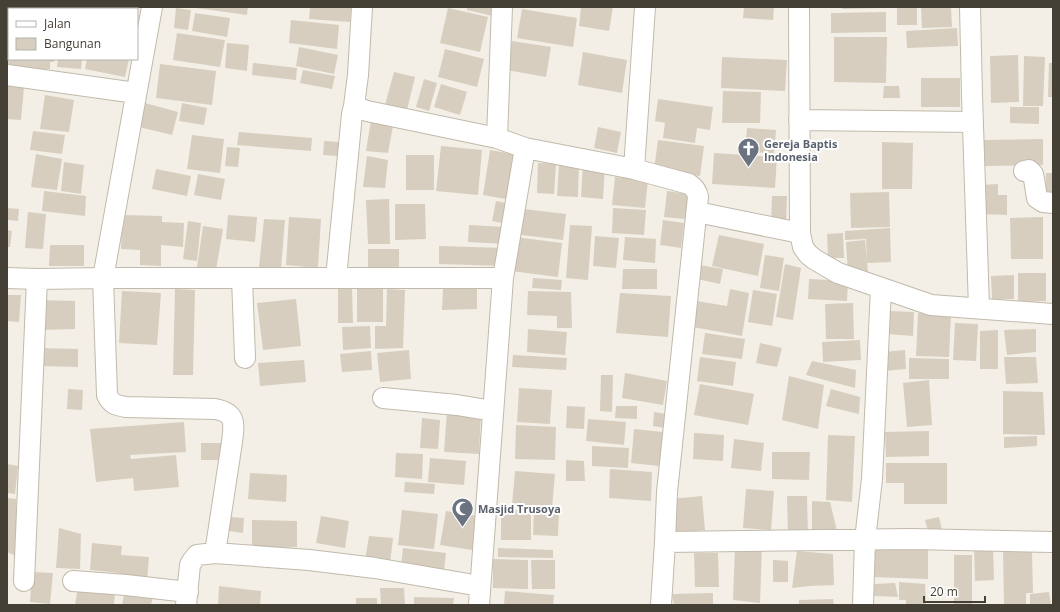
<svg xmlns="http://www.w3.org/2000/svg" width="1060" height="612" font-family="'Open Sans',sans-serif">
  <rect width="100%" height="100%" fill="#f3efe6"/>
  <path fill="#d7cebf" d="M61,7h32v2h-32z
    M196,7h52l-1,8 -51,-7z
    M310,7h41l-1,15 -41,-3z
    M467,7h28l-2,9 -26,-6z
    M581,7h32l-4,24 -30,-5z
    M744,7h30l-1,13 -30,-2z
    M842,7h40v1l-40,1z
    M897,7h20v18h-20z
    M951,7l1,20 -30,1 -1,-20z
    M176,8l15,2 -3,20 -14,-2z
    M448,8l40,9 -8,35 -40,-9z
    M522,9l55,9 -4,29 -56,-9z
    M886,12v20l-55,1v-20z
    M195,13l35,5 -3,19 -35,-6z
    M291,20l48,5 -2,24 -48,-6z
    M957,28l1,18 -51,2 -1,-17z
    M177,33l48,7 -5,27 -47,-7z
    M7,34l2,1v24h45v3h-4v7h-17l-26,-5z
    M834,37h53l-1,46 -52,-1z
    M512,41l39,6 -5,30 -39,-7z
    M227,43l22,2 -2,26 -22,-3z
    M299,47l39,8 -4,19 -38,-8z
    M445,49l39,10 -7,28 -39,-10z
    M583,52l44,8 -5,33 -44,-8z
    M1018,55l1,47 -28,1 -1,-47z
    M1024,56l21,1 -2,49h-20z
    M722,57l65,3 -2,31 -64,-3z
    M58,59h24l-1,10 -24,-2z
    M87,59h42l-4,18 -40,-8z
    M253,63l44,5 -1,12 -44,-5z
    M1049,63h4v34h-5z
    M160,64l56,7 -4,34 -56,-7z
    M303,70l32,6 -3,13 -32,-6z
    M394,72l21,5 -8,33 -22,-5z
    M921,78h39v29h-39z
    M424,79l13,4 -8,28 -13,-4z
    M7,84l17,3 -3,33 -14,-1z
    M441,84l26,8 -7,23 -26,-8z
    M884,86h15l1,12h-17z
    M723,91l38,1 -1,31h-38z
    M45,95l29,5 -5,32 -29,-3z
    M658,99l55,8 -3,23 -13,-2 -2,15 -32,-5 2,-15 -10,-2z
    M145,103l33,9 -6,23 -33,-8z
    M182,103l25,5 -3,17 -25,-4z
    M1010,107h29v17l-29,-1z
    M371,120l22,6 -5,27 -22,-2z
    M598,127l23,5 -4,21 -23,-5z
    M747,128l29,2 -2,24 -29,-3z
    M33,131l32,4 -3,19 -32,-4z
    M239,132l73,6 -1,13 -74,-6z
    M192,135l32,4 -4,34 -33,-4z
    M1043,139v26l-60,1v-26z
    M658,140l46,6 -4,30 -46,-6z
    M324,141l16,1 -1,14 -16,-1z
    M882,142l31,1 -1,46h-30z
    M441,146l41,4 -4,45 -42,-4z
    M227,147l13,1 -2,19 -13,-1z
    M490,150l29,5 -8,45 -28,-5z
    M714,153l63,4 -2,31 -63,-4z
    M36,154l26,5 -5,31 -26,-3z
    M406,155h28v35h-28z
    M367,156l21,4 -3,28 -22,-1z
    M64,162l20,3 -3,29 -20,-3z
    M538,163l18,1 -2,30 -17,-1z
    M559,164l20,1 -1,32 -21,-1z
    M583,164l22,2 -2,33 -22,-2z
    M156,169l35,7 -4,20 -35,-7z
    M1046,173h7v27l-8,-1z
    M198,174l27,5 -4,21 -27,-5z
    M615,177l33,3 -3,28 -33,-3z
    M998,184v11h9v20l-26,-1 -2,-29z
    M44,191l42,5 -1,20 -43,-5z
    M667,191l21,3 -3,25 -21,-2z
    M889,192l1,35 -39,1 -1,-35z
    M772,196h15l-1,30 -15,-1z
    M389,199l1,45h-22l-2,-44z
    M496,201l15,3 -4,20 -15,-3z
    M395,204h30l1,35 -31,1z
    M7,208l12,1 -1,12 -11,-1z
    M613,208l33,2 -2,25 -32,-2z
    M524,209l42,5 -3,26 -42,-5z
    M28,212l18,2 -3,35 -18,-1z
    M122,215l40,1v6l22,1 -1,24 -22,-2v21l-21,-1v-15l-19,-1z
    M228,215l29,2 -2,25 -29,-3z
    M289,217l32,2 -3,49 -32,-3z
    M1043,217v42h-32l-1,-41z
    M264,219l21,1 -4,49 -22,-2z
    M663,220l21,3 -3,25 -21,-3z
    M188,221l13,2 -4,38 -14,-2z
    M469,225l38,2 -1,17 -38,-2z
    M570,225l22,1 -4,54 -22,-2z
    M203,226l20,3 -7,41 -19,-3z
    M890,228l1,34 -24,1 -1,-24 -21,1v-9z
    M7,230l5,1 -2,16h-3z
    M843,233l1,25h-16l-1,-24z
    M719,235l45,9 -6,32 -46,-10z
    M595,236l24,2 -3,30 -23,-2z
    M515,237l47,6 -4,34 -47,-6z
    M625,237l31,2 -1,24 -32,-3z
    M865,240l3,33 -20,1 -2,-32z
    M50,245h34v21h-35z
    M439,246l65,2v18l-65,-2z
    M368,249h31v18l-31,1z
    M765,255l19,3 -5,33 -19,-3z
    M785,264l16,4 -8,52 -17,-3z
    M700,265l23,4 -3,15 -23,-5z
    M623,269h34v20h-35z
    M1018,273h28v28l-28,1z
    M1014,275v24h-22l-1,-23z
    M533,278l29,2 -1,10 -29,-2z
    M809,279l39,2 -1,20 -39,-2z
    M338,287h14l1,36h-15z
    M477,287v22l-35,1 1,-21z
    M175,289l20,1 -2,85h-20z
    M357,289h26v33h-26z
    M387,289l18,1 -2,58 -28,1v-23h11z
    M730,289l19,4 -7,43 -49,-9 4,-26 30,5z
    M753,290l24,4 -5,32 -24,-4z
    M122,291l39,2 -4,52 -38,-2z
    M528,291l43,1 1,36h-15v-12l-30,-1z
    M620,293l51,3 -3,41 -52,-4z
    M7,295h14l-2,27 -12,-1z
    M296,299l5,47 -38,4 -6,-47z
    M39,300l36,1v28l-36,1z
    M853,303l1,36h-28l-1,-35z
    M890,311l24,1 -1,24 -25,-2z
    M918,313l33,2 -2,42 -33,-1z
    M955,323l23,1 -2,37 -23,-1z
    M370,326l1,22 -28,2 -1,-23z
    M528,329l39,3 -2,23 -38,-3z
    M1036,329v23l-29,3 -3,-25z
    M998,330v39h-18v-38z
    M705,333l40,6 -3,20 -40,-5z
    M860,340l1,20 -38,2 -1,-20z
    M760,343l22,5 -5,19 -21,-4z
    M39,348l39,1v18l-39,-1z
    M409,350l2,29 -31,3 -3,-29z
    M905,350l1,19 -22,2 -1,-19z
    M371,351l1,19 -30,2 -2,-18z
    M513,355l54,3 -1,12 -54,-3z
    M700,357l36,5 -3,24 -36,-5z
    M1004,357h32l2,26 -32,1z
    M909,358l40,1v20h-40z
    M304,360l2,22 -46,4 -2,-23z
    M812,361l44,9 -1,18 -49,-13z
    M625,373l42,8 -4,24 -41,-7z
    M601,375h12l-1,37 -12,-1z
    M789,376l35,9 -6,44 -36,-9z
    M929,380l3,45 -25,2 -4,-44z
    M700,384l54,10 -6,31 -54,-10z
    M519,388l33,2 -2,34 -33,-2z
    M68,389l15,1 -1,20 -15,-1z
    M831,389l29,8 -1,17 -33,-8z
    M1003,391l40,1 2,43 -42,-1z
    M567,406l18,1 -1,22 -18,-1z
    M616,406h21v13l-22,-1z
    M447,411l34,2 -2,41 -35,-2z
    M654,412l12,2 -1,14 -12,-2z
    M422,418l18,2 -2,29 -18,-1z
    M588,419l38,3 -2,23 -38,-4z
    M184,422l2,30 -56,3 1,4 45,-4 3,32 -45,4 -1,-13 -37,4 -6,-53z
    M516,425l40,2 -1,33 -40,-1z
    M634,429l29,3 -4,34 -28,-3z
    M929,431v25l-43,1 -1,-25z
    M694,433l30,2 -1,26 -30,-2z
    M828,435l27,1 -3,66 -26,-2z
    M1037,436v10l-33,2v-11z
    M734,439l30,4 -3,28 -30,-3z
    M201,443h22l1,17h-23z
    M592,446l37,2 -1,20 -36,-2z
    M772,452h38l-1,28 -37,-1z
    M396,453l27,1 -1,25 -27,-2z
    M430,458l36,3 -2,24 -36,-3z
    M566,460l18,1 1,20h-19z
    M886,463h61v41h-43v-21h-18z
    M7,464l11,2 -3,28 -8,-1z
    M610,469l42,3 -1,29 -42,-3z
    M515,471l40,3 -3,34 -40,-3z
    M250,473l37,2 -1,27 -38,-3z
    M405,482l30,2 -1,10 -30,-2z
    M746,489l28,2 -3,39 -28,-2z
    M702,496l3,34 -31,3 -3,-34z
    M787,496h20l1,39h-20z
    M7,498l9,1v57l-9,-4z
    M812,501l18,1 8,33h-26z
    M402,510l36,4 -4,35 -36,-4z
    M501,510h30v30h-30z
    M446,511l32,5 -6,34 -32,-5z
    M534,511l25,1 -1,24 -25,-1z
    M321,516l28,5 -4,27 -29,-5z
    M230,517l14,1 -1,15 -14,-2z
    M939,517l4,17 -14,2 -4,-16z
    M252,520l45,1v26h-45z
    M59,528l22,6 -1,35 -24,-1z
    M369,536l24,2 -3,25 -25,-3z
    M92,543l30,3 -1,9 28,2 -2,24 -29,-1 1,-7 -29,-3z
    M762,546l-2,57 -27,-3 2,-53z
    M928,547v32l-55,-2 -2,-29z
    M993,547l1,33 -19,1 -1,-33z
    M403,548l43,5 -2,18 -43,-5z
    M498,548l55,2v8l-55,-1z
    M797,551l36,3 1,31 -25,1 -17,2z
    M1003,552h29l1,41h-7v12h-22z
    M694,553h24l1,34h-24z
    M954,555h18v50h-18z
    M493,559l35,1v29l-35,-1z
    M531,560h24v29h-23z
    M773,560l15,1v21h-15z
    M32,572l21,1 -3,31 -20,-2z
    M899,582l26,2 1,21h-20v-5h-7z
    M895,583l3,14 -25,-1 1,-12z
    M126,586l28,6 -3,13h-29z
    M219,586l42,5 -1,14h-42z
    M78,587l37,6 -1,12h-39z
    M380,588h24l1,17h-24z
    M505,591l49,4 -1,10h-49z
    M1049,592l2,13h-21v-11z
    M713,593v12h-39l-2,-11z
    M414,597l40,1 -1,7h-39z
    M356,598h21v7h-21z
    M833,599l1,6h-35v-5z"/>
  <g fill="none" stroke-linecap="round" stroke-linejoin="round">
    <defs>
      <path id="minor" d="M152,7l-49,271 4,117c5,10 9,10 19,12l89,2c22,4 19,15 17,33l-17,111
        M362,7l-4,68 -4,31 13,5 130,27 28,10 109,21 55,15c6,4 8,7 9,13l-31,295 -2,50 -4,63
        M799,7l1,226 3,14 5,7 6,5 24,14 93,32 122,9
        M970,7l2,88 7,213
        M7,75l129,18
        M799,120l174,2
        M497,138l5,-131
        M634,169l11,-162
        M1024,171l5,-1 4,4 1,5 3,19 6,4 10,1
        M697,212l103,21
        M7,278l30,1 66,-1h400
        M242,278l3,80
        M336,278l16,-164 2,-8
        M383,398l74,7 36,6
        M665,542l247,-3 141,3
        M24,581l13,-302
        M73,581l53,4 62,7
        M186,605l4,-40 3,-5 4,-5 18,-2 94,7 66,8 105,18
        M479,605l24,-327 22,-130
        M863,605l2,-65 7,-61 9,-191"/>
    </defs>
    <use href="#minor" stroke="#c1baac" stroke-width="22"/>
    <use href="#minor" stroke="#fff" stroke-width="20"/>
  </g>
  <defs>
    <symbol id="church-pin" viewBox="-11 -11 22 30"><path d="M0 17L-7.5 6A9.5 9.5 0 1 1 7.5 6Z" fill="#6b7280" stroke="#fff"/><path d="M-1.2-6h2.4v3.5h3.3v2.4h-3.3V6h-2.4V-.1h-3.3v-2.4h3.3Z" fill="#fff"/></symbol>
    <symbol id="mosque-pin" viewBox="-11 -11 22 30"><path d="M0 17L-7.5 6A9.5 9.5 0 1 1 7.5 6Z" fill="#6b7280" stroke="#fff"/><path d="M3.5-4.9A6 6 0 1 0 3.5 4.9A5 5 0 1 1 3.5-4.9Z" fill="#fff"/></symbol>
  </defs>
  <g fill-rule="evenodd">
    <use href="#church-pin" x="736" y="136" width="25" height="34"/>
    <use href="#mosque-pin" x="450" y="496" width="25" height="34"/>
  </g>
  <g text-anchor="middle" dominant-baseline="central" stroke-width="4" stroke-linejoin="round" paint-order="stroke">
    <g font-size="11" font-weight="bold" fill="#5b616d" stroke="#fff" text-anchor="start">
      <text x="764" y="143">Gereja Baptis<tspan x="764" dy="13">Indonesia</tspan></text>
      <text x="478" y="508">Masjid Trusoya</text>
    </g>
  </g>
  <rect width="1060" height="612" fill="none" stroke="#454035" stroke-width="16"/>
  <rect x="8" y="8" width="130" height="52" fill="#ffffff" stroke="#b5b3ae"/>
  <rect x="16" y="21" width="20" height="6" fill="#ffffff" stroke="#b5b3ae"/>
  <text x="44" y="28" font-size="12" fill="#454035">Jalan</text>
  <rect x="16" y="38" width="20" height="12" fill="#d7cebf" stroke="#b5b3ae"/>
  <text x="44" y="48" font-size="12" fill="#454035">Bangunan</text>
  <path d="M924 596v6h61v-6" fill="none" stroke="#454035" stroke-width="2"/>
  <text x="930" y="596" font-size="12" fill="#454035" stroke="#ffffff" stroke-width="3" paint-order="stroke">20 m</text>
</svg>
